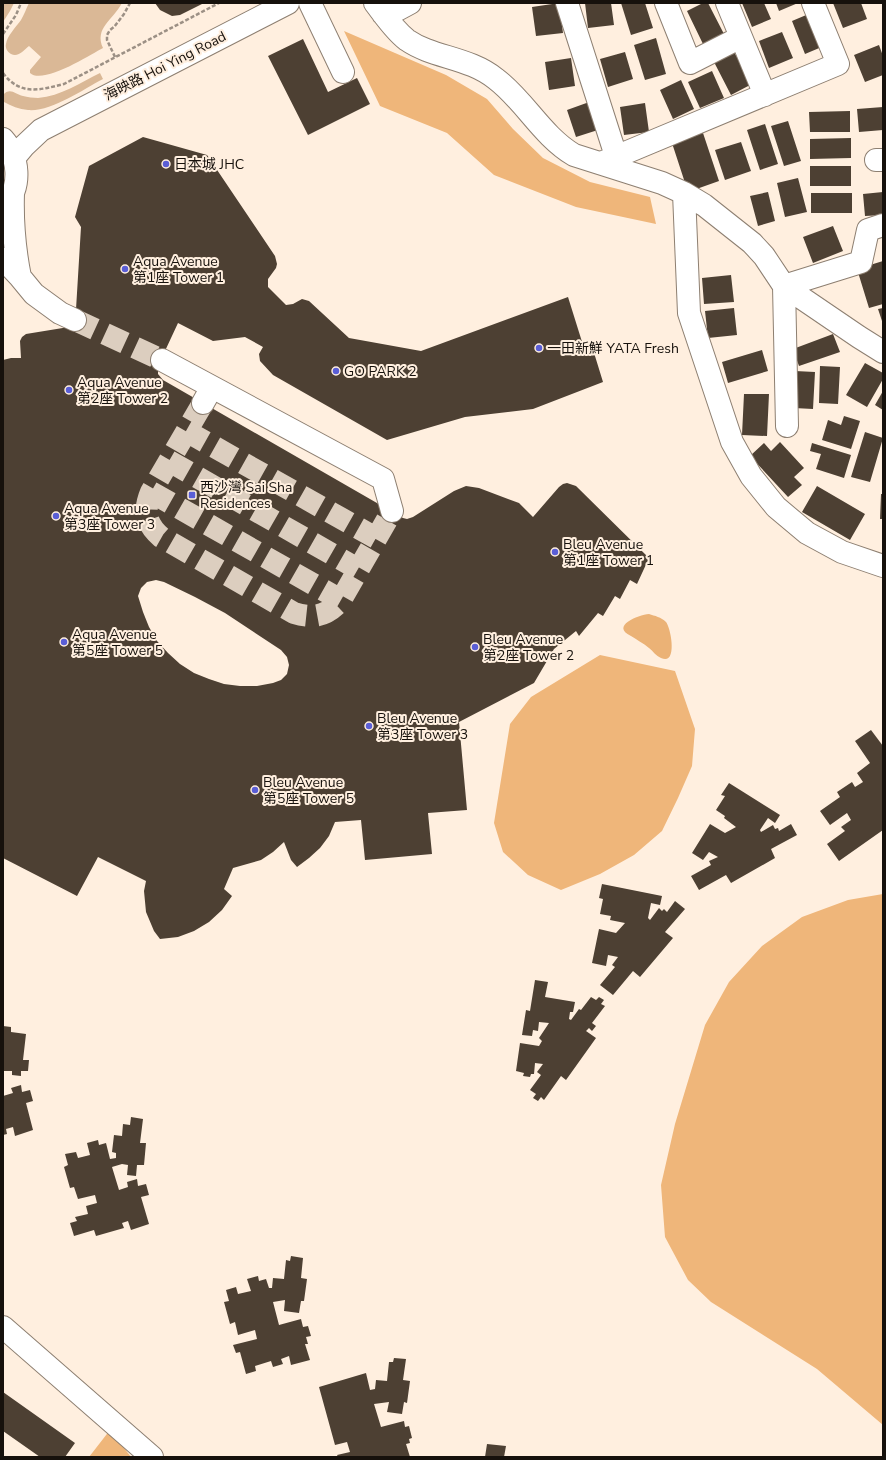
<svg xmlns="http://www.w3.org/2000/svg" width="886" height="1460" font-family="'Nunito Sans','Noto Sans TC',sans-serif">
  <rect width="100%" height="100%" fill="#ffefdf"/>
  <path fill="#dab896" d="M3,3h11l-4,8 -7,11z
    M29,3h93c-9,17 -28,25 -19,45 -13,7 -60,37 -73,25v-3l11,-13 -12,-11c-5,4 -11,12 -18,8 -4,-2 -6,-7 -5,-10 1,-8 10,-17 15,-24 3,-5 5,-11 8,-17z
    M100,73l3,6c-21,11 -52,33 -75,31 -9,-1 -17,-4 -24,-8l-1,-7c7,-8 12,-1 20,1 4,1 11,2 15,2 23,-2 42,-15 62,-25z"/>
  <path fill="#efb67a" d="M344,31l102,44 41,24 26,30 30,29 47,24 60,15 6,27 -80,-17 -82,-32 -47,-42 -67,-27z
    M600,655l75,16 20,58 -3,37 -14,32 -16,33 -28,24 -34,19 -39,16 -33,-15 -25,-23 -9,-29 16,-99 21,-27z
    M883,894v531l-66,-56 -106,-67 -23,-22 -23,-43 -4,-52 14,-61 30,-99 24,-43 33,-36 40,-29 46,-17z
    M110,1430l21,27h-42z"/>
  <path fill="#ebb276" d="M649,614c6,2 12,3 17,8 5,6 12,44 -5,36 -5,-2 -8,-7 -12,-10 -6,-5 -12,-8 -18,-12 -21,-10 7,-21 18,-22z"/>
  <path fill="#4d4033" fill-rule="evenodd" d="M155,3h49l-24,12 -8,1 -12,-6z
    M559,3l4,30 -27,3 -4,-29z
    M585,3h26l3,22 -26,3z
    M621,3h24l8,25 -22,7z
    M703,3h5l16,31 -21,10 -16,-33z
    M742,3h22l7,16 -19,8z
    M776,3h22l-19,8z
    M833,3h28l6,16 -24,9z
    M811,13l13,33 -19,8 -13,-33z
    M782,32l11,26 -24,10 -10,-27z
    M656,38l10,36 -21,6 -11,-35z
    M303,39l25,53 29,-14 13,26 -62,31 -40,-79z
    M879,45l4,11v19l-18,7 -11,-27z
    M625,52l8,27 -25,8 -8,-28z
    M734,52l18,32 -21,11 -17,-33z
    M571,58l4,28 -26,4 -4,-28z
    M712,71l12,27 -24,10 -12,-26z
    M681,80l13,29 -21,10 -13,-29z
    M592,101l9,28 -25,8 -9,-27z
    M645,103l4,29 -25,3 -4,-28z
    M883,107v23l-24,2 -2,-23z
    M850,111v21h-40l-1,-20z
    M788,121l13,40 -17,5 -13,-40z
    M765,124l13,40 -18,6 -13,-40z
    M703,133l16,48 -31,11 -16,-49z
    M143,137l64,18 68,101 2,8 -1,4 -8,11v8l18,18 7,-1 9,-5 7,2 40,37 72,13 147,-54 15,48 8,-2 12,39 -70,27 -68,8 -78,23 -114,-65 -13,-14 -1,-7 4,-7 -18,-10 -32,4 -35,-18 -20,43v8l5,6 240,138 4,1 6,-2 41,-26 12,-5 13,2 40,15 14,14 26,-30 4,-3 4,-1 9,3 73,72 -12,26 -7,-4 -10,19 -5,-3 -12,20 -5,-3 -19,23 -3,-5 -22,18 -20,34 -75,39 8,88 -39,3 4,41 -67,6 -4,-40 -26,2 -6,14 -9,12 -11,10 -12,9 -6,-7 -7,-18 -11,10 -12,8 -28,8 -9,21 8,7 -10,14 -13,12 -15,9 -16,6 -18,2 -6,-8 -8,-19 -2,-21 2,-10 -48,-24 -21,39 -74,-38v-498l8,-2h10l-1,-17 2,-4 4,-3 49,-8 6,-99 -6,-10 14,-51zM156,580l8,2 31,15 30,16 56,37 6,7 2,8 -2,9 -6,6 -8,3 -16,3h-17l-16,-2 -15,-5 -15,-6 -14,-9 -12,-11 -11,-12 -8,-14 -6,-15 -5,-16 3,-8 6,-6z
    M851,138v20l-41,1v-20z
    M741,142l10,29 -26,9 -10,-30z
    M810,166h41v20h-41z
    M798,178l9,34 -22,5 -8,-34z
    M768,192l7,29 -17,5 -8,-30z
    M883,192v23l-18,1 -2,-22z
    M811,193h41v20h-41z
    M833,226l10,25 -30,12 -10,-26z
    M883,261v43l-14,4 -12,-39z
    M731,275l3,27 -30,2 -2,-26z
    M734,308l3,27 -29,3 -3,-27z
    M883,308v16l-5,-15z
    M833,334l7,18 -41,14 -6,-17z
    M762,350l6,21 -40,12 -6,-21z
    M865,363l18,10v6l-16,28 -21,-12z
    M820,366l20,1 -2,37 -19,-1z
    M795,371l20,1 -2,37 -19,-1z
    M883,391v19l-8,-5z
    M744,394h25l-2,42 -25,-1z
    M844,416l16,5 -9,28 -29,-9 6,-20 13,5z
    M865,432l18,6 -13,44 -19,-5z
    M780,442l24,26 -10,9 8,8 -14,12 -38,-41 14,-13 7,8z
    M812,443l39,12 -7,23 -28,-9 5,-15 -11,-3z
    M817,486l48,28 -15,26 -48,-28z
    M881,494h2v25h-3z
    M871,730l12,16v84l-44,31 -12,-17 18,-13 -4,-4 10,-7 -4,-7 -17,12 -10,-14 20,-14 -3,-5 15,-10 3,5 8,-5 -6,-9 13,-10 -15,-22z
    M729,783l51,32 -5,8 -7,-5 -8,12 1,2 12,-7 2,4 3,-1 1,3 12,-7 6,11 -26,14 4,9 -44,25 -5,-8 -27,15 -8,-14 20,-11 -2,-4 9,-4 -9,-5 -6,8 -11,-7 18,-29 15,9 11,-6 -12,-9 1,-2 -9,-6 9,-14 -4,-1z
    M602,884l60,12 -2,9 -9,-2 -3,15 2,2 9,-12 3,3 2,-2 3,3 8,-11 10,8 -20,23 8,6 -33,39 -7,-6 -20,24 -13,-10 15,-18 -3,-2 6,-8 -10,-2 -2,11 -14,-3 7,-34 17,4 9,-10 -15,-3 1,-4 -11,-2 3,-15 -4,-1z
    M535,980l13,2 -3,15 30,5 -2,10h-3l-1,7 2,1 8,-11 2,1 10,-13 5,3 3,-3 5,3 -3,4 4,2 -13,17 4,3 -4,5 -3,-3 -3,3 10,7 -30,42 -5,-4 -17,24 -3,-3 -3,4 -5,-3 3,-4 -6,-4 11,-15 -4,-3 6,-8 -8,-1 -1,11h-3l-1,3 -7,-1 1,-3 -8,-2 4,-28 19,3 3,-5 -3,-3 10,-15 -10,-1 -1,9 -5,-1 -1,6 -10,-1 4,-25 4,1z
    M3,1026l8,1v5l15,2 -3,26h6l-1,11h-7v5l-9,-1v-4h-9z
    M21,1085l1,7 8,-2 3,11 -7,2 7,27 -18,6 -2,-9 -7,2 1,5 -4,1v-39l10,-3 -2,-5z
    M131,1117l12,2 -3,24h6l-2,22h-7l-1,11 -9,-1 1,-10 -6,-1 -10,3 7,23 9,-3 -1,-5 10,-3 1,7 8,-2 3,11 -8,2 8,27 -18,6 -3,-9 -6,2 2,5 -28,8 -2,-6 -20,6 -4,-13 7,-2 -2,-4 13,-3 -2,-8 11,-3 -2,-8 -17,4 -4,-12 -4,1 -6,-21 4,-2 -3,-11 11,-2 2,6 12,-3 -3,-12 11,-3 1,5 7,-2 4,16 6,-1v-5l-4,-1 2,-17 8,1 1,-12 7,1z
    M291,1256l12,2 -2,20 6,1 -3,22h-3l-2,12 -15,-2 1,-11 -12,2 6,23 22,-6 2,8 5,-1 3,10 -5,1 2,7h-3l5,16 -19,5 -2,-9 -8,3 2,5 -10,3 -2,-6 -16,5 1,5 -10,3 -6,-22 -4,1 -3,-8 24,-6 -2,-9 -17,5 -3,-13 -5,2 -6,-22 5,-1 -3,-11 10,-3 2,7 13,-3 -4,-12 11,-3 1,5 7,-2 3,9h3l1,-10 11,1 2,-19 4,1z
    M394,1358l12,1 -3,21 7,1 -3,22 -3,-1 -2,12 -15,-2 2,-10 -15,2 7,23 23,-6 1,6 4,-1 3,12 -3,1 1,4 -4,1 4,13h-72l-1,-2 13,-3 -3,-10 -12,3 -16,-58 47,-14 4,17 5,-1 1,-9 11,1 2,-19h4z
    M3,1392l72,51 -10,14h-25l-37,-26z
    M487,1444l19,2 -2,11h-19z"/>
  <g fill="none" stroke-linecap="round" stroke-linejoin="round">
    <path stroke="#dccebf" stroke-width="22" stroke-dasharray="22 11" stroke-linecap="butt" d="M75,320l87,40
      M203,403l-52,89c-8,19 -5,32 10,45l133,76c20,6 33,3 47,-13l51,-89
      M186,431l190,107
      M169,461l189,108
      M151,492l190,108"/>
    <defs>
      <path id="minor" d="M310,3l33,69
        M375,3c10,13 19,27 32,37 26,18 62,17 89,39 29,22 46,57 78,76l88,28 22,10 20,12 48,38 12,13 20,30 75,51 24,15
        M567,3l49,153
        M666,3l24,60 51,-26
        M727,3l38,92
        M383,14l14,-4 13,-7
        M3,139c16,18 19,47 2,66
        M14,158l10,-12 17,-16 247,-127
        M876,160h7
        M601,163l237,-99 -25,-61
        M13,193c-1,31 1,54 7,84
        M684,193l5,120 43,129 19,34 25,31 31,26 35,19 41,14
        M3,259l17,18 14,17 26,19 15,7
        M784,286l3,140
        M784,286l77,-24 7,-32 15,-5
        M162,360l221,119 9,32
        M203,403l9,-16
        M3,1327l149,130"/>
    </defs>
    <use href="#minor" stroke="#8d7f71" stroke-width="24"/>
    <path stroke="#9c9085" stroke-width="2.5" stroke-dasharray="4 2" stroke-linecap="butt" d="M3,34l13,-19 5,-12
      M115,57l-8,-17v-5l3,-5 4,-3 10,-13 6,-11
      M3,73c17,23 37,17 61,11l155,-81"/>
    <use href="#minor" stroke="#fff" stroke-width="22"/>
  </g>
  <g fill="#5a5ed6" stroke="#ffefdf" stroke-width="1.5">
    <circle cx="166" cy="164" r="4"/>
    <circle cx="125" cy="269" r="4"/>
    <circle cx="539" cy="348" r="4"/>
    <circle cx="336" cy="371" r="4"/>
    <circle cx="69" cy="390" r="4"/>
    <rect x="188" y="491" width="8" height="8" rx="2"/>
    <circle cx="56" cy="516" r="4"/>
    <circle cx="555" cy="552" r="4"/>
    <circle cx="64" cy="642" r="4"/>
    <circle cx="475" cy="647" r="4"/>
    <circle cx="369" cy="726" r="4"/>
    <circle cx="255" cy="790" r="4"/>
  </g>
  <g text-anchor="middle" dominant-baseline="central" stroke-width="4" stroke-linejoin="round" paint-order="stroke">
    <g font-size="14" fill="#16110c" stroke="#ffefdf">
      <text transform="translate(165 66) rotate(-27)">海映路 Hoi Ying Road</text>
    </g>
    <g font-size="14" fill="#16110c" stroke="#ffefdf" text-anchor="start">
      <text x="174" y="164">日本城 JHC</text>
      <text x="133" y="261">Aqua Avenue<tspan x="133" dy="16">第1座 Tower 1</tspan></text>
      <text x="547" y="348">一田新鮮 YATA Fresh</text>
      <text x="344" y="371">GO PARK 2</text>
      <text x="77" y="382">Aqua Avenue<tspan x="77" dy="16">第2座 Tower 2</tspan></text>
      <text x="200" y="487">西沙灣 Sai Sha<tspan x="200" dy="16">Residences</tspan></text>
      <text x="64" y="508">Aqua Avenue<tspan x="64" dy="16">第3座 Tower 3</tspan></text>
      <text x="563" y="544">Bleu Avenue<tspan x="563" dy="16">第1座 Tower 1</tspan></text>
      <text x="72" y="634">Aqua Avenue<tspan x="72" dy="16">第5座 Tower 5</tspan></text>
      <text x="483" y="639">Bleu Avenue<tspan x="483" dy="16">第2座 Tower 2</tspan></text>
      <text x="377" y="718">Bleu Avenue<tspan x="377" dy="16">第3座 Tower 3</tspan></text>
      <text x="263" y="782">Bleu Avenue<tspan x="263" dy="16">第5座 Tower 5</tspan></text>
    </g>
  </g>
  <rect width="886" height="1460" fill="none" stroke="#16110c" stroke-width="8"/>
</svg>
